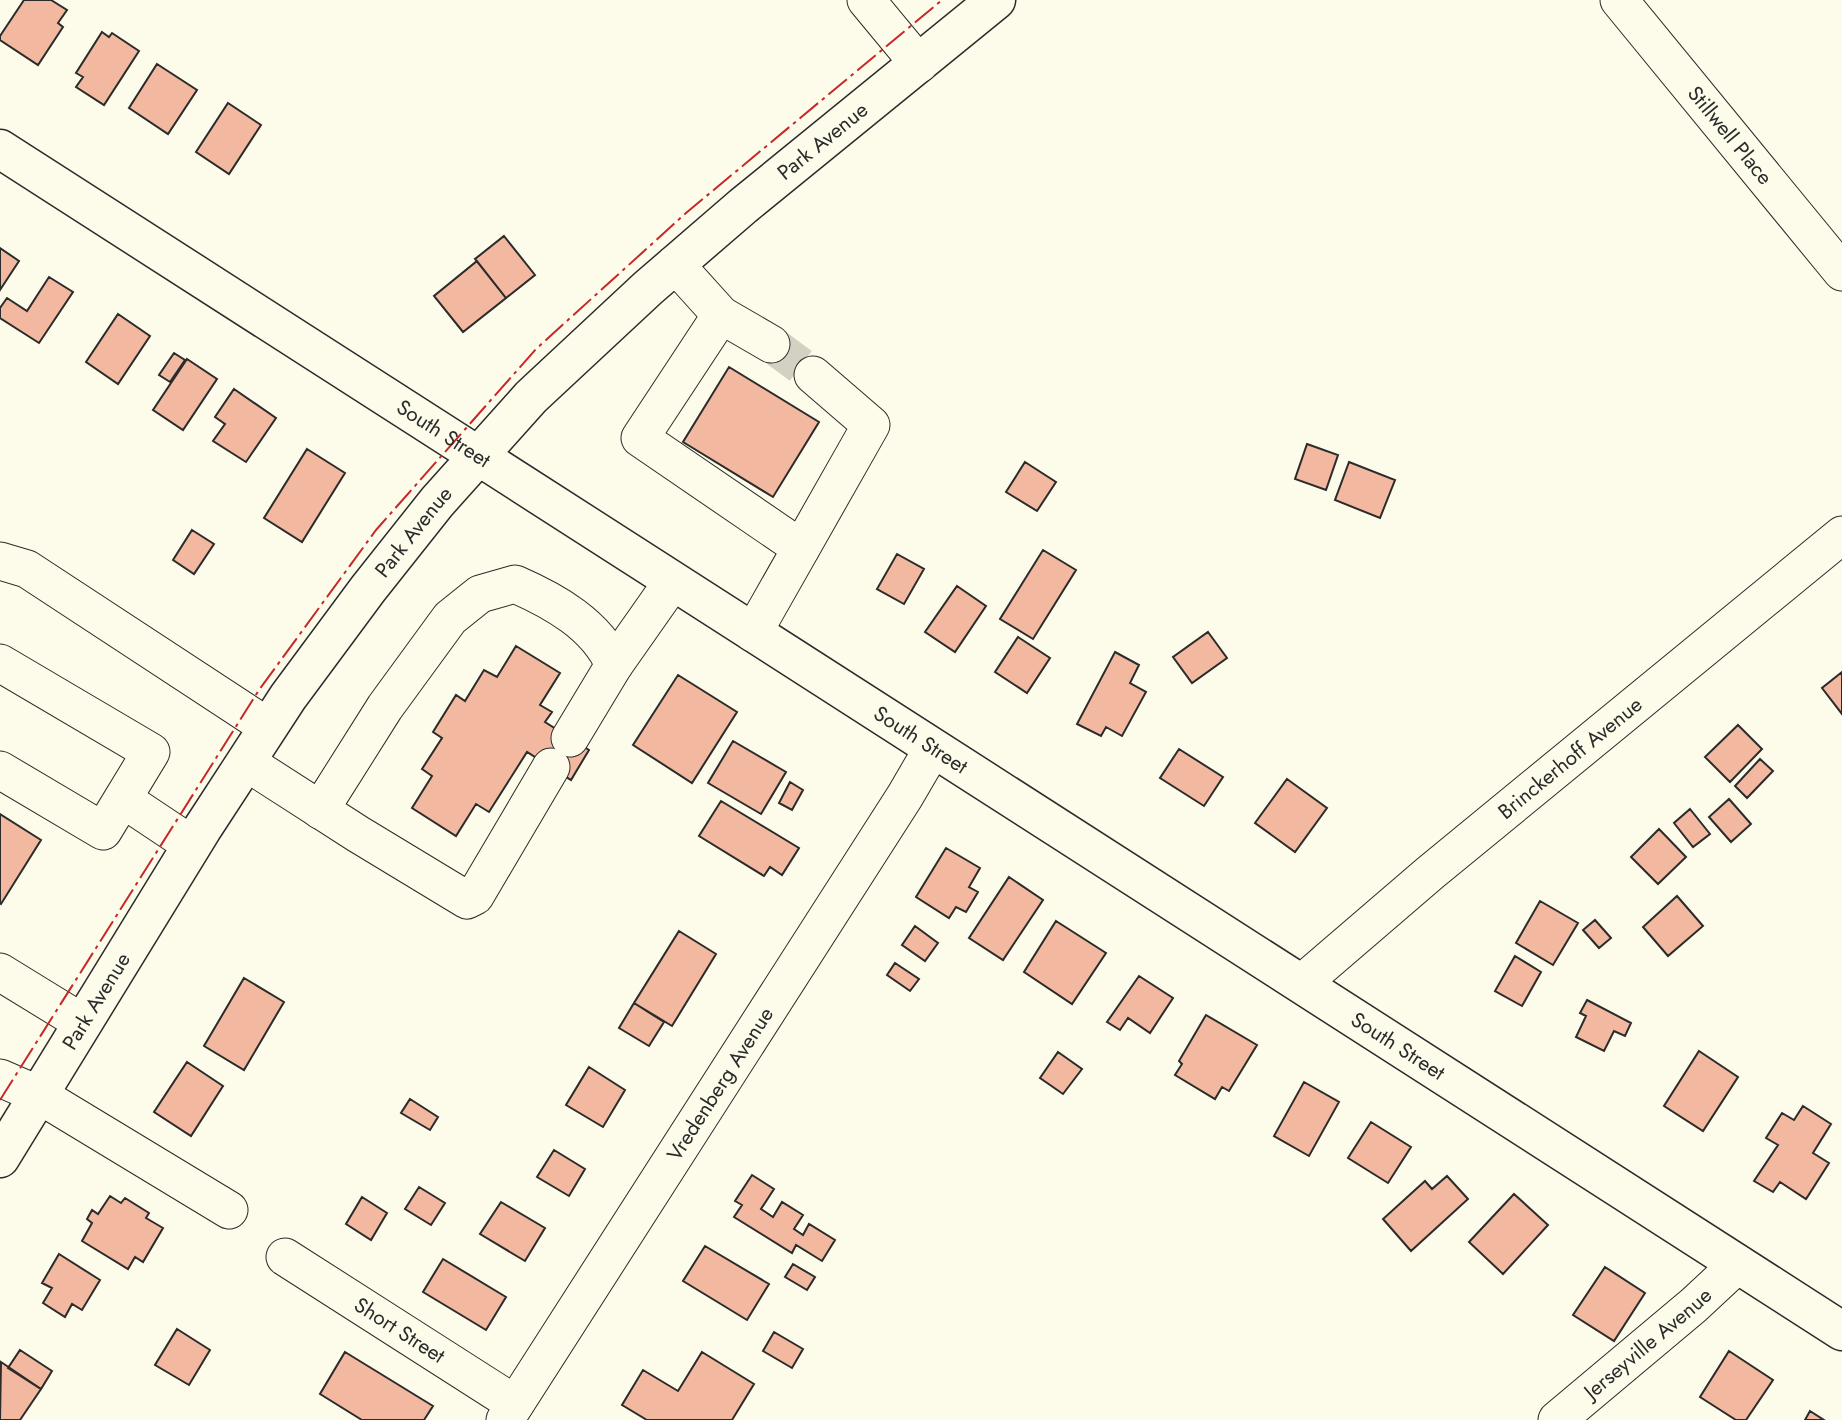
<svg xmlns="http://www.w3.org/2000/svg" width="1842" height="1420" font-family="Jost,sans-serif">
  <rect width="100%" height="100%" fill="#fdfbea"/>
  <path fill="#f2b8a0" stroke="#2b2b2b" stroke-width="2" d="M24,0h27l16,10 -9,13 5,4 -25,38 -38,-25v-4z
    M102,32l7,5 3,-4 27,18 -35,54 -28,-18 7,-10 -7,-4z
    M157,64l40,26 -29,44 -39,-26z
    M228,103l33,22 -32,49 -33,-22z
    M504,236l31,39 -29,23 -31,-39z
    M0,248l19,13 -19,29z
    M477,261l29,37 -43,34 -29,-36z
    M49,277l24,15 -34,51 -39,-25v-10l7,-10 20,13z
    M118,314l32,22 -32,48 -32,-22z
    M174,353l11,7 -15,22 -11,-7z
    M187,359l30,20 -34,51 -30,-20z
    M729,367l90,55 -46,75 -90,-55z
    M234,389l42,29 -30,44 -33,-21 12,-17 -10,-7z
    M1307,444l31,11 -12,35 -31,-11z
    M307,449l38,24 -43,69 -38,-24z
    M1025,462l31,20 -19,29 -31,-19z
    M1349,462l46,18 -15,38 -45,-18z
    M192,530l22,14 -20,30 -21,-14z
    M1043,550l33,20 -43,69 -33,-20z
    M897,554l27,15 -20,35 -27,-15z
    M957,586l29,20 -31,46 -30,-20z
    M1208,632l19,26 -35,25 -19,-26z
    M1018,637l32,21 -23,35 -32,-21z
    M516,646l44,27 -20,32 12,7 -7,10 44,28 -18,30 -44,-28 -38,60 -13,-8 -20,32 -44,-28 20,-32 -10,-7 20,-31 -9,-6 23,-37 9,6 19,-31 13,7z
    M1115,652l24,13 -9,18 16,9 -24,44 -16,-9 -5,9 -24,-12z
    M1842,672v42l-20,-26z
    M678,675l59,37 -45,71 -59,-38z
    M1738,725l24,24 -32,33 -25,-25z
    M733,741l53,31 -25,42 -53,-31z
    M1179,749l44,28 -19,29 -44,-28z
    M1760,759l13,12 -26,27 -12,-12z
    M1287,779l40,29 -32,44 -40,-29z
    M790,782l13,8 -11,20 -13,-7z
    M1729,799l22,25 -20,18 -22,-25z
    M721,801l78,47 -17,27 -12,-8 -6,9 -65,-40z
    M1690,809l20,25 -17,13 -19,-24z
    M0,814l41,26 -40,64 -1,-1z
    M1659,829l27,28 -28,27 -27,-27z
    M946,848l34,20 -11,19 9,5 -12,20 -10,-5 -7,11 -33,-21z
    M1009,877l34,23 -40,60 -34,-22z
    M1677,896l26,30 -35,30 -25,-29z
    M1540,901l38,22 -25,42 -37,-22z
    M1595,920l16,18 -12,10 -16,-18z
    M1056,921l50,32 -34,51 -48,-32z
    M915,926l23,17 -13,18 -23,-16z
    M679,931l37,23 -44,72 -38,-23z
    M1515,956l26,16 -19,34 -27,-15z
    M895,963l24,16 -9,12 -23,-16z
    M1139,976l34,22 -23,35 -22,-15 -8,12 -13,-8z
    M244,978l40,24 -40,68 -40,-24z
    M1587,1000l44,23 -6,13 -11,-5 -10,20 -28,-14 10,-21 -6,-3z
    M634,1003l30,19 -15,24 -30,-18z
    M1206,1015l51,30 -28,46 -7,-4 -7,12 -40,-24 7,-11 -3,-3z
    M1699,1051l39,26 -35,54 -39,-25z
    M1058,1052l24,17 -19,25 -23,-16z
    M187,1062l36,24 -32,50 -37,-24z
    M589,1067l36,23 -22,37 -37,-22z
    M1304,1082l35,20 -30,54 -35,-20z
    M410,1099l28,18 -8,13 -29,-17z
    M1803,1106l28,18 -18,29 16,10 -23,36 -26,-17 -7,10 -19,-11 24,-36 -12,-7 16,-25 12,7z
    M1371,1122l40,25 -23,36 -40,-25z
    M554,1150l31,19 -16,27 -32,-19z
    M752,1175l22,14 -13,20 12,8 9,-15 21,13 -9,14 9,6 6,-11 26,16 -13,21 -26,-16 -4,8 -58,-36 8,-12 -7,-4z
    M1447,1176l21,23 -57,52 -28,-32 42,-38 7,8z
    M419,1187l26,16 -14,22 -26,-16z
    M1514,1194l34,31 -45,49 -34,-32z
    M110,1196l11,7 4,-5 24,15 -3,5 17,10 -20,34 -8,-5 -7,12 -46,-28 10,-18 -5,-4 5,-9 6,4z
    M362,1197l25,16 -16,27 -25,-16z
    M501,1202l44,26 -20,33 -45,-27z
    M705,1246l64,38 -22,36 -64,-39z
    M59,1254l41,26 -18,30 -10,-6 -7,13 -22,-14 9,-15 -10,-5z
    M443,1259l63,38 -20,33 -63,-38z
    M793,1264l22,13 -8,13 -22,-13z
    M1605,1267l40,26 -31,48 -41,-26z
    M177,1329l33,21 -21,35 -34,-20z
    M774,1332l29,17 -11,19 -29,-17z
    M20,1350l32,21 -11,18 -33,-21z
    M1729,1351l44,29 -27,40h-10l-36,-23z
    M345,1352l88,54 -9,14h-62l-42,-26z
    M702,1352l52,32 -22,36h-85l-25,-15 21,-35 35,21z
    M1,1362l40,27 -21,31h-20z
    M1810,1411l14,9h-19z"/>
  <g fill="none" stroke-linecap="round" stroke-linejoin="round">
    <path stroke="#d3d1c4" stroke-width="37" stroke-dasharray="37 18" stroke-linecap="butt" d="M771,344l42,31"/>
    <defs>
      <g id="minor">
        <path d="M866,0l53,64"/>
        <path id="s1" d="M1619,0l223,272"/>
        <path d="M675,264l46,51 50,29"/>
        <path d="M721,315l-81,123 161,110"/>
        <path d="M0,561l27,8 241,158"/>
        <path d="M753,633l118,-208 -58,-50"/>
        <path d="M0,663l151,89 -48,79 -103,-61"/>
        <path d="M614,665l59,-84"/>
        <path d="M246,762l112,72 109,66 8,-4 76,-129"/>
        <path d="M123,799l69,46"/>
        <path d="M320,810l65,-103 65,-89 30,-24 35,-10c39,17 82,41 99,81l-44,73"/>
        <path d="M0,972l83,51"/>
        <path id="s2" d="M1302,983l128,-110 412,-338"/>
        <path d="M0,1078l39,17 190,115"/>
        <path id="s3" d="M285,1257l230,147"/>
        <path id="s4" d="M505,1420l400,-624 28,-48"/>
        <path id="s5" d="M1557,1420l137,-115 44,-41"/>
      </g>
      <g id="major">
        <path id="s6" d="M0,149l1842,1182"/>
        <path id="s7" d="M0,1158l202,-329 86,-132 80,-108 69,-87 94,-105 117,-109 95,-82 253,-206"/>
      </g>
    </defs>
    <use href="#minor" stroke="#2b2b2b" stroke-width="39"/>
    <use href="#major" stroke="#2b2b2b" stroke-width="41"/>
    <use href="#minor" stroke="#fdfbea" stroke-width="37"/>
    <use href="#major" stroke="#fdfbea" stroke-width="38"/>
    <path stroke="#c62828" stroke-width="2" stroke-dasharray="24 5 3.5 5" stroke-linecap="butt" d="M0,1100l259,-410 117,-160 160,-181 150,-136 256,-213"/>
  </g>
  <g text-anchor="middle" dominant-baseline="central" stroke-width="5" stroke-linejoin="round" paint-order="stroke">
    <g font-size="21" fill="#2b2b2b" stroke="#fdfbea">
      <text stroke="none"><textPath href="#s1" startOffset="175">Stillwell Place</textPath></text>
      <text stroke="none"><textPath href="#s7" startOffset="1318">Park Avenue</textPath></text>
      <text stroke="none"><textPath href="#s6" startOffset="527">South Street</textPath></text>
      <text stroke="none"><textPath href="#s7" startOffset="751">Park Avenue</textPath></text>
      <text stroke="none"><textPath href="#s6" startOffset="1094">South Street</textPath></text>
      <text stroke="none"><textPath href="#s2" startOffset="350">Brinckerhoff Avenue</textPath></text>
      <text stroke="none"><textPath href="#s7" startOffset="184">Park Avenue</textPath></text>
      <text stroke="none"><textPath href="#s6" startOffset="1661">South Street</textPath></text>
      <text stroke="none"><textPath href="#s4" startOffset="399">Vredenberg Avenue</textPath></text>
      <text stroke="none"><textPath href="#s3" startOffset="136">Short Street</textPath></text>
      <text stroke="none"><textPath href="#s5" startOffset="119">Jerseyville Avenue</textPath></text>
    </g>
  </g>
</svg>
